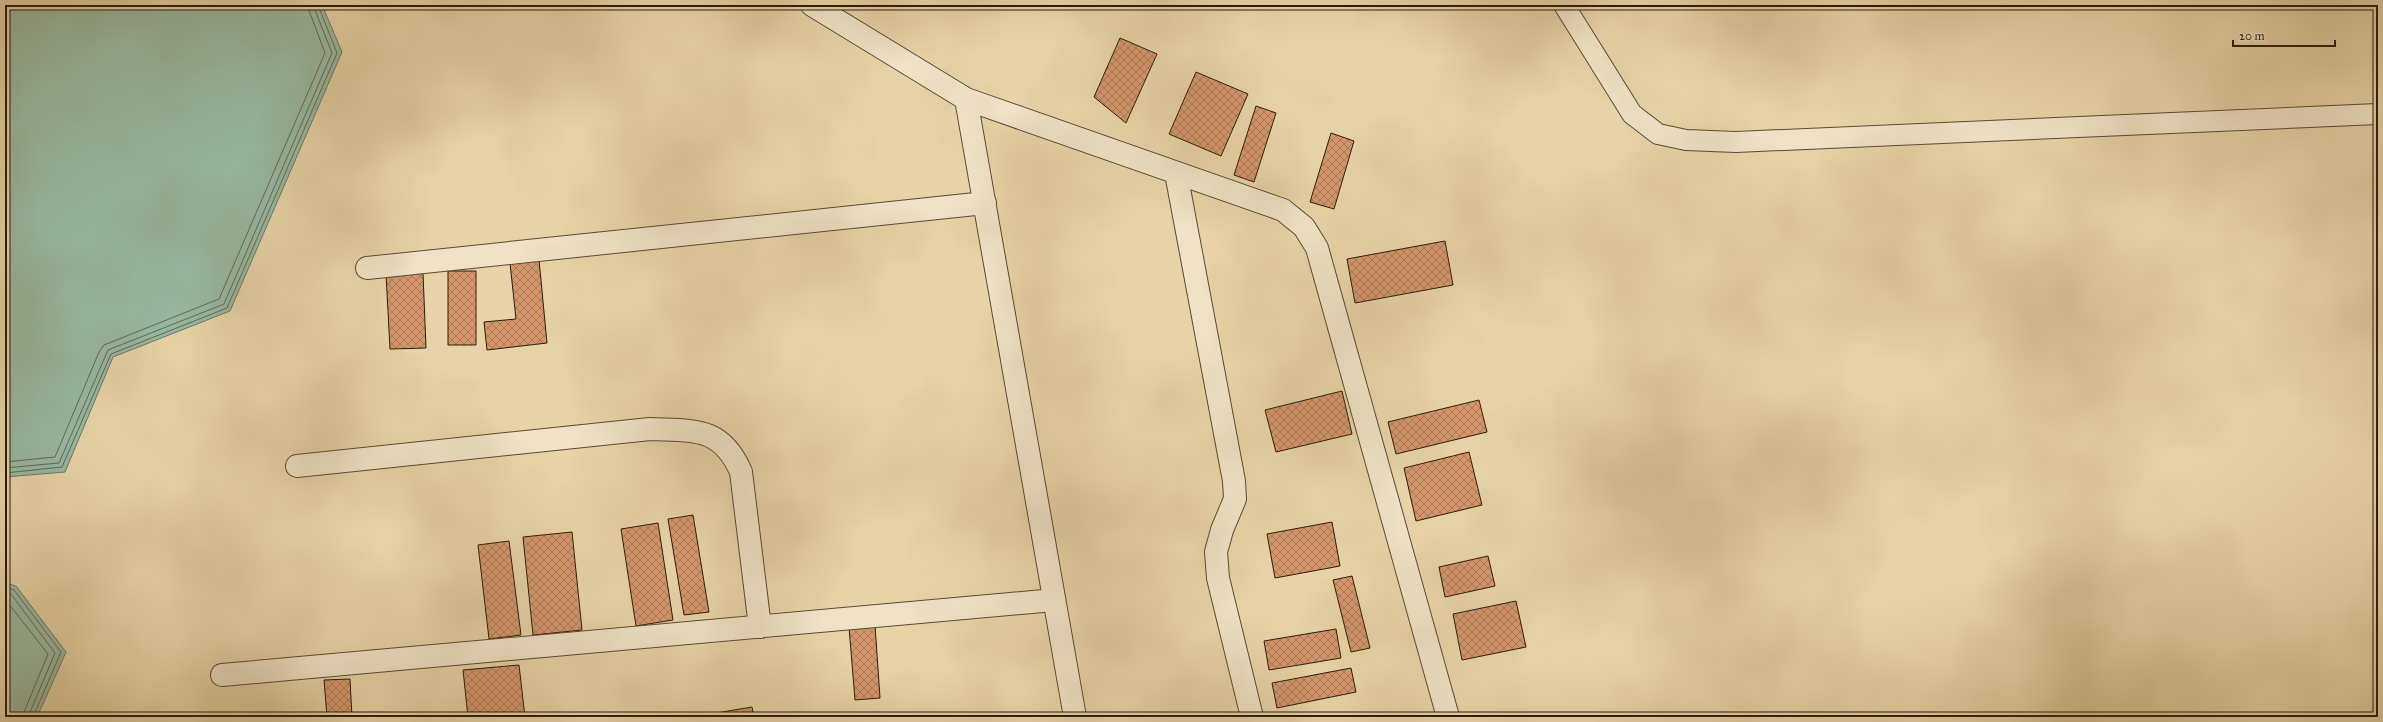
<svg xmlns="http://www.w3.org/2000/svg" width="2383" height="722" font-family="'IM FELL Great Primer',serif">
  <defs>
    <pattern id="building-cross-hatch" width="8" height="8" patternUnits="userSpaceOnUse"><rect width="8" height="8" fill="#d5966c"/><path d="M0 0l8 8M0 8l8-8" fill="none" stroke="#ad7a57"/></pattern>
  </defs>
  <rect width="100%" height="100%" fill="#e7d3a7"/>
  <filter id="stains"><feTurbulence type="fractalNoise" baseFrequency=".005" numOctaves="4"/><feColorMatrix values="0 0 0 0 .2 0 0 0 0 .09 0 0 0 0 .02 0 0 0 .5 -.17"/></filter>
  <radialGradient id="worn" r=".72"><stop offset=".6" stop-color="#630" stop-opacity="0"/><stop offset="1" stop-color="#630" stop-opacity=".3"/></radialGradient>
  <path fill="#98b9a3" stroke="#6c7a67" d="M5,5h317l20,47 -112,259 -117,46 -48,115 -60,5z
    M5,583l11,3 50,66 -28,63 -33,2z"/>
  <g fill="none" stroke-linecap="round" stroke-linejoin="round">
    <path stroke="#626a58" stroke-width="1" d="M5,462l50,-5 44,-105 5,-7 115,-46 106,-246 -18,-48
      M5,468l54,-5 49,-113 116,-46 108,-251 -19,-48
      M5,473l57,-6 49,-113 116,-46 110,-255 -19,-48
      M5,587l9,3 47,62 -28,65
      M5,593l6,1 44,59 -27,64
      M5,599l43,55 -26,63"/>
  </g>
  <path fill="url(#building-cross-hatch)" stroke="#2b1c0c" d="M1120,38l37,16 -31,69 -32,-26z
    M1196,72l52,22 -27,62 -52,-22z
    M1256,106l20,7 -22,69 -20,-7z
    M1331,133l23,8 -20,68 -24,-7z
    M1445,241l8,44 -98,18 -8,-44z
    M539,260l8,83 -60,7 -3,-28 32,-3 -6,-56z
    M448,271h28v74h-28z
    M423,273l3,75 -36,1 -4,-75z
    M1342,391l10,43 -76,18 -11,-42z
    M1479,400l8,32 -91,22 -8,-32z
    M1469,452l13,53 -66,16 -12,-53z
    M693,515l16,97 -25,3 -16,-96z
    M1332,522l8,44 -65,12 -8,-44z
    M658,523l15,97 -37,6 -15,-97z
    M572,532l10,98 -49,5 -10,-98z
    M509,541l12,94 -32,4 -11,-94z
    M1488,556l7,30 -50,11 -6,-30z
    M1352,576l18,72 -19,4 -18,-72z
    M1516,601l10,46 -64,13 -9,-46z
    M875,625l5,73 -25,2 -6,-73z
    M1336,629l5,29 -72,12 -5,-29z
    M519,665l6,52h-57l-5,-47z
    M1351,668l5,24 -79,16 -5,-25z
    M350,679l2,38h-25l-3,-37z
    M752,707l2,10h-43l-1,-3z"/>
  <g fill="none" stroke-linecap="round" stroke-linejoin="round">
    <defs>
      <path id="lane" d="M1564,5l68,109 26,20 28,6 50,2 642,-28"/>
      <path id="street" d="M812,5l154,94 109,618
        M966,99l317,111 21,17 13,21 131,469
        M1176,173l58,308 1,18 -13,31 -6,22 2,26 34,139
        M367,268l618,-65
        M297,466l353,-37c44,2 71,-3 91,43l19,155
        M222,675l832,-75"/>
    </defs>
    <use href="#lane" stroke="#5a4a33" stroke-width="22"/>
    <use href="#street" stroke="#5a4a33" stroke-width="24"/>
    <use href="#lane" stroke="#efe2c6" stroke-width="20"/>
    <use href="#street" stroke="#efe2c6" stroke-width="22"/>
  </g>
  <rect width="2383" height="722" fill="none" stroke="#e7d3a7" stroke-width="20"/>
  <rect x="6" y="6" width="2371" height="710" fill="none" stroke="#2b1c0c" stroke-width="2"/>
  <rect x="10" y="10" width="2363" height="702" fill="none" stroke="#2b1c0c"/>
  <path d="M2233 40v6h102v-6" fill="none" stroke="#2b1c0c" stroke-width="2"/>
  <text x="2239" y="40" font-size="12" fill="#2b1c0c" stroke="#efe2c6" stroke-width="3" paint-order="stroke">20 m</text>
  <rect width="100%" height="100%" filter="url(#stains)"/>
  <rect width="100%" height="100%" fill="url(#worn)"/>
</svg>
